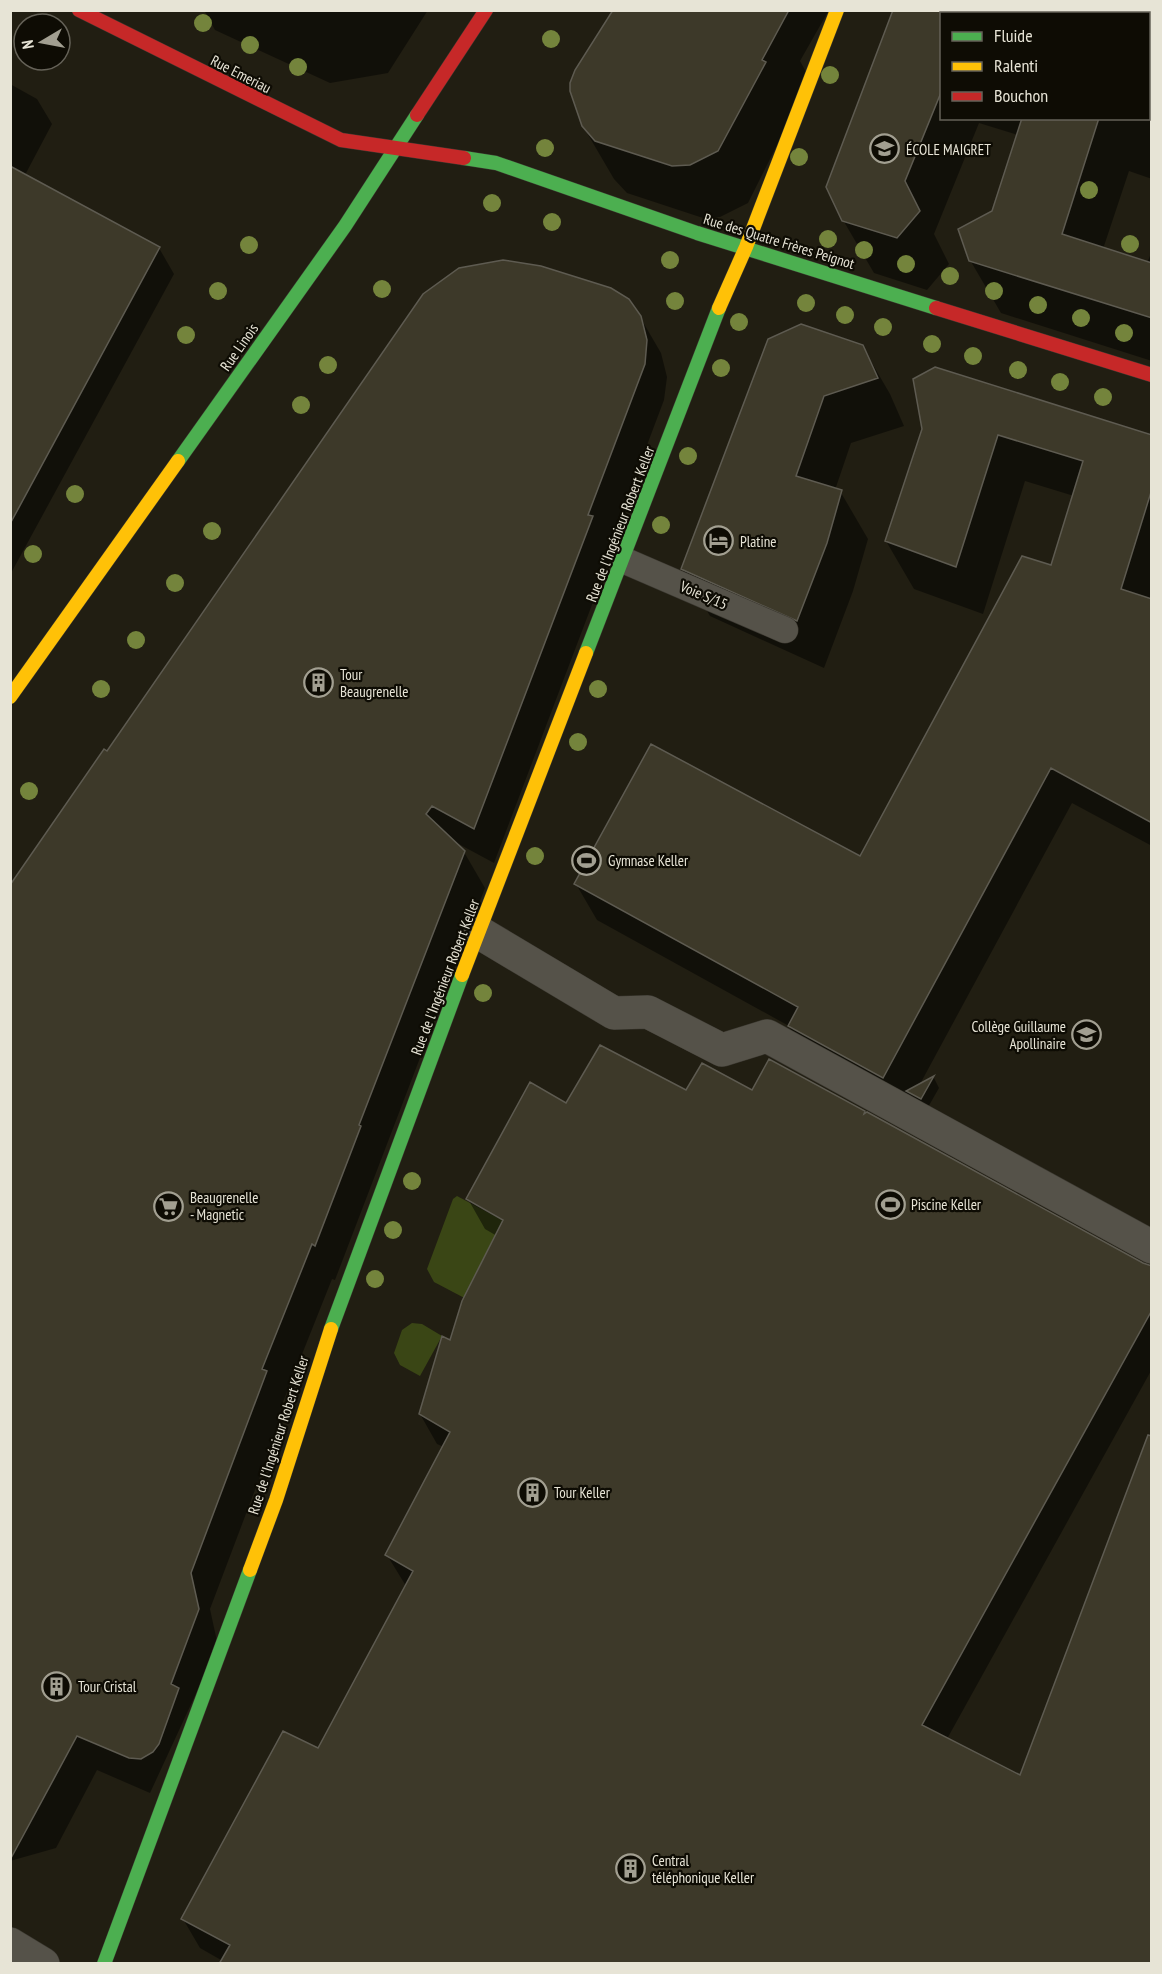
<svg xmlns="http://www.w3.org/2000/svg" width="1162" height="1974" font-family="'PT Sans Narrow',sans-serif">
  <rect width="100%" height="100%" fill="#211e12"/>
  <path fill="#3a4615" d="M457,1196l47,25 -32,81 -38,-20 -7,-13 26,-70z
    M412,1323l10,1 20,12 -22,40 -20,-11 -6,-12 8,-23z"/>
  <path fill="#0007" fill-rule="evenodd" d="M204,10h224l-40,63 -58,10 -115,-53z
    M615,10h214l-29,51 10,18 -62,124 -28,14 -17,1 -76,-25 -13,-14 -31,-53z
    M894,10h258v169l-23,-8 -26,78 44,14 5,-12v110l-151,-48 -31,-53 23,-48 25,-77 -39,-12 -45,111 15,30 -22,26 -53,-17 -31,-53zM942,14h206v104h-206z
    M10,84l27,15 15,25 -27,51 134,73 15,26 -164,301z
    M640,317l21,36 6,24 -3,23 -55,146 3,6 -118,311 -39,-21 9,10 21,36 -150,392 -3,-1 -49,123 3,6 -76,201 8,37 -68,147 -53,-23 -41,78 -46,13v-973l98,-135z
    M862,346l28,48 14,32 -53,17 -16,47 5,1 28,48 -15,52 -29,77 -114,-52 -28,-48z
    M924,429l228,8v238l-78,-179 -49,-15 -42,133 -69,-25 -28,-48z
    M1152,705v141l-80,-43 -153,283 15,-8 5,10 -12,21 -117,-47 -21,-36 -192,-106 -21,-36 285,-26z
    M687,1092h66l111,20 279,153h9v104l-205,370 -719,225 -28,-16 -17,-29 135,-169 88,-164 -19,-31 57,-108 -7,-3 -17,-30 77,-178 -12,-7 -17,-30 99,-94z"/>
  <path fill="#3d3929" stroke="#5e5b51" stroke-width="1.5" d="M613,10h176l-27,50 4,2 -48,89 -28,14 -18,1 -77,-25 -13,-15 -12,-35v-8l5,-13z
    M893,10h49v80l-37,91 15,30 -23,27 -55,-17 -16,-34z
    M1022,118h77l-37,116 90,29v55l-183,-57 -11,-32 34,-18z
    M10,166l150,81 -150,277z
    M503,260l38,6 70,22 18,11 12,17 6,24 -2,24 -57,151 5,1 -119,313 -42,-23 -6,8 39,37 -106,274 2,1 -46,120 -3,-2 -50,125 5,2 -76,202 8,36 -28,75 8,4 -20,56 -6,8 -12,7 -12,-1 -52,-22 -67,124v-975l94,-136 3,2 316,-457 36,-26z
    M801,324l62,21 15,33 -54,18 -28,80 46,14 -15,53 -30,78 -116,-52 87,-230z
    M935,367l217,68v54l-31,100 31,10v224l-101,-55 -168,310 -95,-52 10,-19 -224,-123 77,-140 209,112 162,-300 29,9 32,-104 -85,-26 -42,132 -71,-26 37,-112 -9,-50z
    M600,1045l86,45 16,-27 50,27 17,-31 96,52 -1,3 3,-2 276,151 9,3v44l-230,415 98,50 128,-340 4,1v528h-933l11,-19 -49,-26 102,-188 35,17 95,-177 -28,-16 65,-123 -31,-18 23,-78 8,4 12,-39 41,-81 -37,-21 64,-117 36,21z
    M934,1076l-13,23 -15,-8z"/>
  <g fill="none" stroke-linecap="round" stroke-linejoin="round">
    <defs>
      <path id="lane" d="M623,560l162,70"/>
      <path id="street" d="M480,933l134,80 34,-1 74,38 45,-14 385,211
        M10,1944l33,20"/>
      <path id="fast" d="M464,158l32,5 201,70 239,75
        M178,461l167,-235 72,-111
        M586,653l133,-345
        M331,1329l131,-354
        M104,1964l146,-394"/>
      <path id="slow" d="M719,308l27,-61 91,-237
        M10,697l168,-236
        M462,975l124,-322
        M250,1570l26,-70 55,-171"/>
      <path id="jam" d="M79,10l262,130 123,18
        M417,115l69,-105
        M936,308l216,67"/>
    </defs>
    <use href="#lane" stroke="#3b3830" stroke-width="27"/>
    <use href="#street" stroke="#3b3830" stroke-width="34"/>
    <use href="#fast" stroke="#3b3830" stroke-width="15"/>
    <use href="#slow" stroke="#3b3830" stroke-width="15"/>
    <use href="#jam" stroke="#3b3830" stroke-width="15"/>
    <use href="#lane" stroke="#555249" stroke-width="26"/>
    <use href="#street" stroke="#555249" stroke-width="33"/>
    <use href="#fast" stroke="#4caf50" stroke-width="14"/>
    <use href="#slow" stroke="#ffc107" stroke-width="14"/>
    <use href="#jam" stroke="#c62828" stroke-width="14"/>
  </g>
  <g fill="#74843c">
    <circle cx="203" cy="23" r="9"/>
    <circle cx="551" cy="39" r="9"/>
    <circle cx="250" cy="45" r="9"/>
    <circle cx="298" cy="67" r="9"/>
    <circle cx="830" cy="75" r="9"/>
    <circle cx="545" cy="148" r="9"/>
    <circle cx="799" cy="157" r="9"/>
    <circle cx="1089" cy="190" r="9"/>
    <circle cx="492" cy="203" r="9"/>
    <circle cx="552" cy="222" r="9"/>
    <circle cx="828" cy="239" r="9"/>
    <circle cx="1130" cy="244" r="9"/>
    <circle cx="249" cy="245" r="9"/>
    <circle cx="864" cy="250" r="9"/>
    <circle cx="670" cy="260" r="9"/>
    <circle cx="906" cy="264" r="9"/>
    <circle cx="950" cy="276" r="9"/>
    <circle cx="382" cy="289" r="9"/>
    <circle cx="218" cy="291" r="9"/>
    <circle cx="994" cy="291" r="9"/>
    <circle cx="675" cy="301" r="9"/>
    <circle cx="806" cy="303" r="9"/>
    <circle cx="1038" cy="305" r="9"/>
    <circle cx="845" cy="315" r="9"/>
    <circle cx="1081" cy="318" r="9"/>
    <circle cx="739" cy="322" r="9"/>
    <circle cx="883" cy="327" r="9"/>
    <circle cx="1124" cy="333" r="9"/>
    <circle cx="186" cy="335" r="9"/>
    <circle cx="932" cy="344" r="9"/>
    <circle cx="973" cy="356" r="9"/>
    <circle cx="328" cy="365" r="9"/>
    <circle cx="721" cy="368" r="9"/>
    <circle cx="1018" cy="370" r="9"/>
    <circle cx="1060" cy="382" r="9"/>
    <circle cx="1103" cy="397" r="9"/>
    <circle cx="301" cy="405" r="9"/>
    <circle cx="688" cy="456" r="9"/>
    <circle cx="75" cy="494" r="9"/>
    <circle cx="661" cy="525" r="9"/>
    <circle cx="212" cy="531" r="9"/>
    <circle cx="33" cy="554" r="9"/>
    <circle cx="175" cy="583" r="9"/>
    <circle cx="136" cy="640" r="9"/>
    <circle cx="101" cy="689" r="9"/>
    <circle cx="598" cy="689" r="9"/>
    <circle cx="578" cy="742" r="9"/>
    <circle cx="29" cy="791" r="9"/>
    <circle cx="535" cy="856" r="9"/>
    <circle cx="483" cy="993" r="9"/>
    <circle cx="412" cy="1181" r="9"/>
    <circle cx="393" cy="1230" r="9"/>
    <circle cx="375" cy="1279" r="9"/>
  </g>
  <defs>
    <symbol id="school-ring" viewBox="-11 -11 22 22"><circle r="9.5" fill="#0e0c04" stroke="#a29f91" stroke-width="1.5"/><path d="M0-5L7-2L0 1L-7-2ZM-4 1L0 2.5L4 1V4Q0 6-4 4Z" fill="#a29f91"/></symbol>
    <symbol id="hotel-ring" viewBox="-11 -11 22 22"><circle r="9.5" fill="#0e0c04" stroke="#a29f91" stroke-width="1.5"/><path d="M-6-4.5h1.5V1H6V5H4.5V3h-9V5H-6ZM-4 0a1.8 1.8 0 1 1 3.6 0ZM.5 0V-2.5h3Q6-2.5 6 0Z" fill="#a29f91"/></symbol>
    <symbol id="building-ring" viewBox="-11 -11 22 22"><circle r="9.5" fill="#0e0c04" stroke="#a29f91" stroke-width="1.5"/><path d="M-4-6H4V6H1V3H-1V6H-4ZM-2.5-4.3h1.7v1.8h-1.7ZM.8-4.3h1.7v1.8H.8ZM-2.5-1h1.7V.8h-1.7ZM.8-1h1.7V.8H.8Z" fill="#a29f91"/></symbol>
    <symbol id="stadium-ring" viewBox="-11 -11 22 22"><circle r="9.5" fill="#0e0c04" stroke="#a29f91" stroke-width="1.5"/><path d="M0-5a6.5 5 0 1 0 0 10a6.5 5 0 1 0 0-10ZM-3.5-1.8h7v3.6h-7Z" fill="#a29f91"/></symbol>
    <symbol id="supermarket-ring" viewBox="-11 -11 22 22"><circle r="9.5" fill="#0e0c04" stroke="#a29f91" stroke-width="1.5"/><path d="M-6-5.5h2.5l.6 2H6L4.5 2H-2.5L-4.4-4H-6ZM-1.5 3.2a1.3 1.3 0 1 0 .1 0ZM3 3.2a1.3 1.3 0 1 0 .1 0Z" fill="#a29f91"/></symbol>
  </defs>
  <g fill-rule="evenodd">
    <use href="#school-ring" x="868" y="132" width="33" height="33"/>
    <use href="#hotel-ring" x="702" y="524" width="33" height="33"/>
    <use href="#building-ring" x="302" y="666" width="33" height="33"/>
    <use href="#stadium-ring" x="570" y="844" width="33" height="33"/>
    <use href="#school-ring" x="1070" y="1018" width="33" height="33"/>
    <use href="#stadium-ring" x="874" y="1188" width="33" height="33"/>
    <use href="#supermarket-ring" x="152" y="1190" width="33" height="33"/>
    <use href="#building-ring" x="516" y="1476" width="33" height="33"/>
    <use href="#building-ring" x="40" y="1670" width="33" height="33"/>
    <use href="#building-ring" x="614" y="1852" width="33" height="33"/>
  </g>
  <g text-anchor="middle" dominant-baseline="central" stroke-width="4.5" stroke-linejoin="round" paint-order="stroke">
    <g font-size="15" fill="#e7e4d6" stroke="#0e0c04">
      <text transform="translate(241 74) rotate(27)">Rue Emeriau</text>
      <text transform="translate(779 241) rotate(17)">Rue des Quatre Frères Peignot</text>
      <text transform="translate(239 347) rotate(-55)">Rue Linois</text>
      <text transform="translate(620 524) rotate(-69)">Rue de l'Ingénieur Robert Keller</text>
      <text transform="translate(704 595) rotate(23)">Voie S/15</text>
      <text transform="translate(445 977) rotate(-69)">Rue de l'Ingénieur Robert Keller</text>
      <text transform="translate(278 1435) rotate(-72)">Rue de l'Ingénieur Robert Keller</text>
    </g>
    <g font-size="15" fill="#e7e4d6" stroke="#0e0c04" text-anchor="start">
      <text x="906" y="149">ÉCOLE MAIGRET</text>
      <text x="740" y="541">Platine</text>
      <text x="340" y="674">Tour<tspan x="340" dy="17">Beaugrenelle</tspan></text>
      <text x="608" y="860">Gymnase Keller</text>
      <text x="1066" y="1026" text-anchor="end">Collège Guillaume<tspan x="1066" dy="17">Apollinaire</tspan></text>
      <text x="190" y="1197">Beaugrenelle<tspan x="190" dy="17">- Magnetic</tspan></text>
      <text x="911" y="1204">Piscine Keller</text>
      <text x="554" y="1492">Tour Keller</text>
      <text x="78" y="1686">Tour Cristal</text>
      <text x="652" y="1860">Central<tspan x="652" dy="17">téléphonique Keller</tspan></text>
    </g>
  </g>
  <rect width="1162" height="1974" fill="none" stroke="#e7e4d6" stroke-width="24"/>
  <rect x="940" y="12" width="210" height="108" fill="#0e0c04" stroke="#656258" stroke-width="1.5"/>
  <rect x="952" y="32" width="30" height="9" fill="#4caf50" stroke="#656258" stroke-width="1.5"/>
  <text x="994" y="42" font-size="18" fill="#e7e4d6">Fluide</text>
  <rect x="952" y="62" width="30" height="9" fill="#ffc107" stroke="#656258" stroke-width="1.5"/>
  <text x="994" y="72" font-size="18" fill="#e7e4d6">Ralenti</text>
  <rect x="952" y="92" width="30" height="9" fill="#c62828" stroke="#656258" stroke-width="1.5"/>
  <text x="994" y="102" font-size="18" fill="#e7e4d6">Bouchon</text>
  <g transform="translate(42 42) rotate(260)"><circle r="28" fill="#0e0c04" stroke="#656258" stroke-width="1.5"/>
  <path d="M0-4.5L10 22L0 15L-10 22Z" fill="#a29f91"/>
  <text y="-9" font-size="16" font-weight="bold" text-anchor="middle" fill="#e7e4d6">N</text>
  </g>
</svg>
